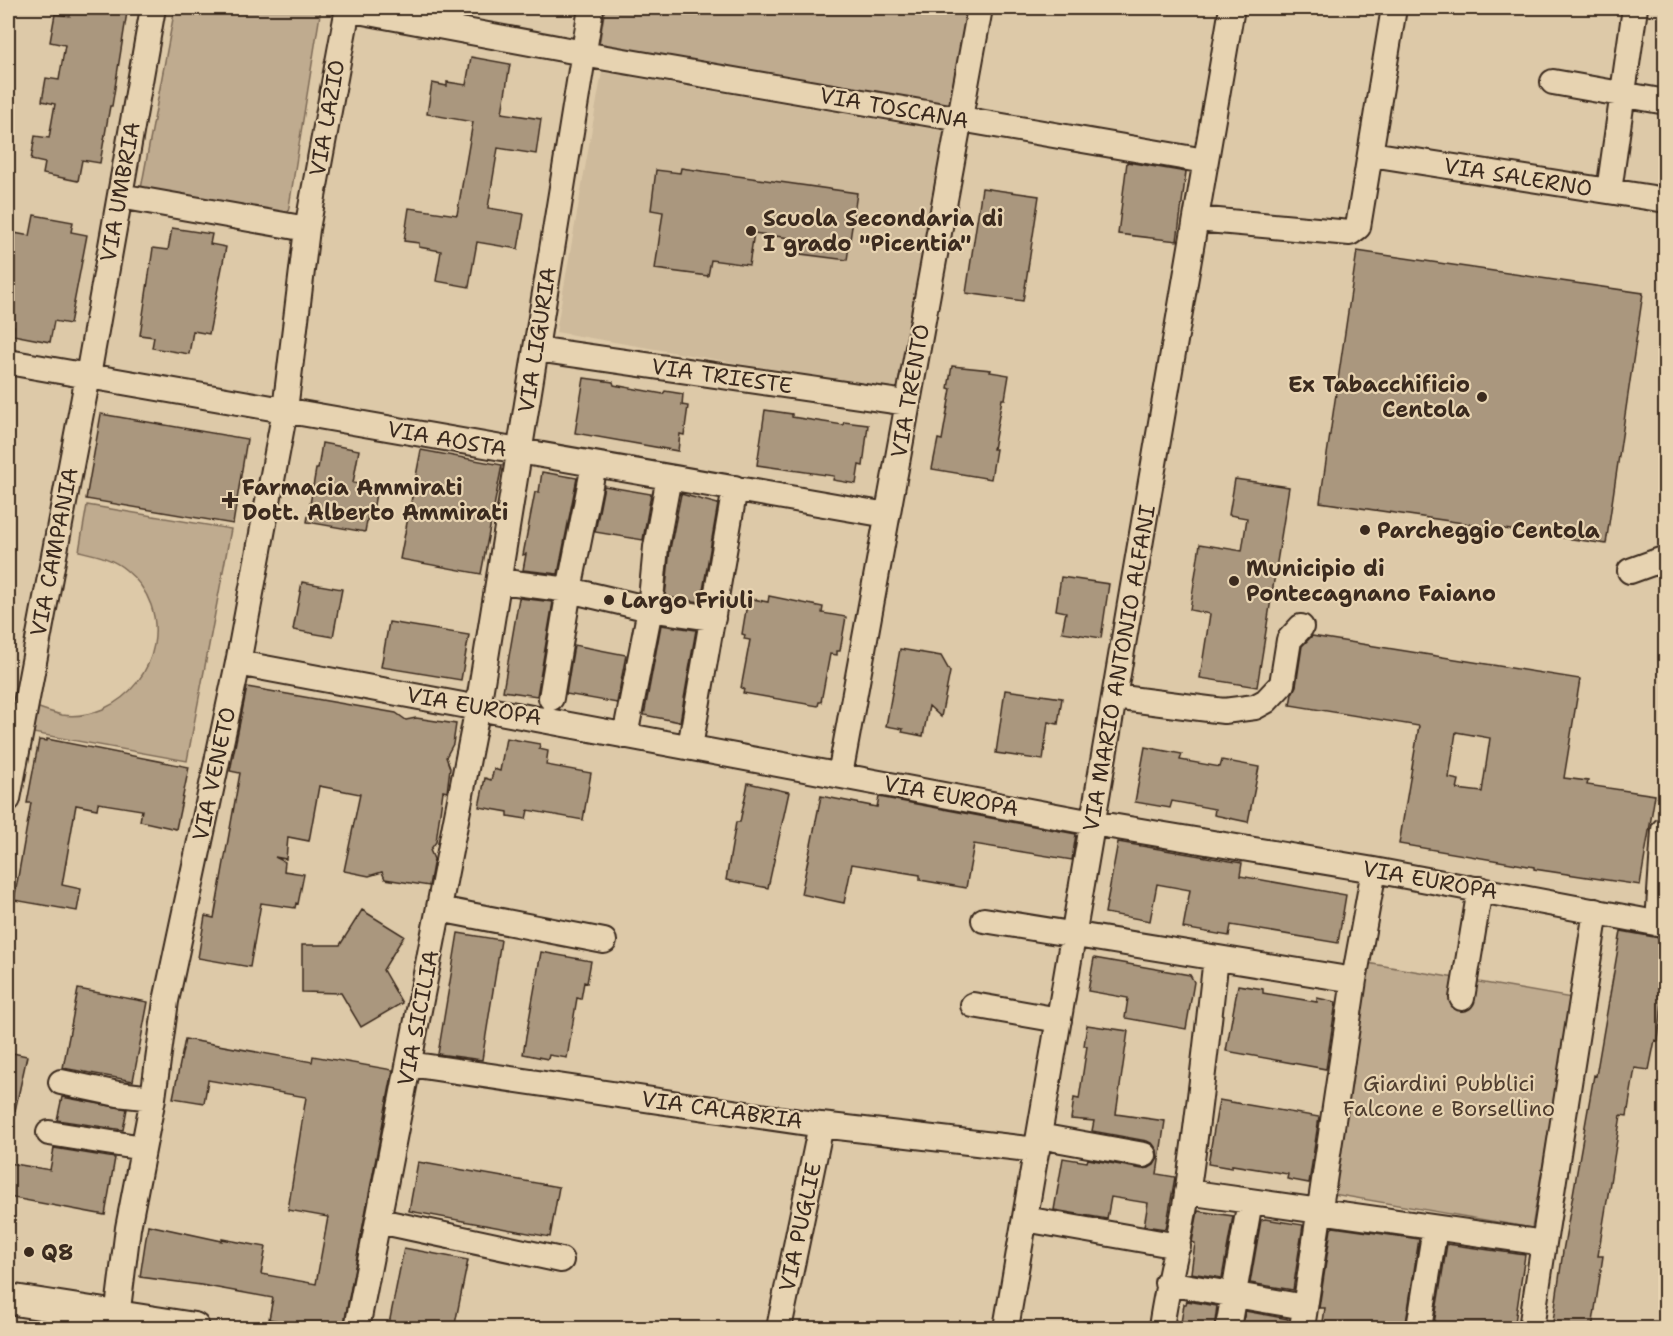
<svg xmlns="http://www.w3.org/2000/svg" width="1673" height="1336" font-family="'Shantell Sans',sans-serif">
  <rect width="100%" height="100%" fill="#ddc9a8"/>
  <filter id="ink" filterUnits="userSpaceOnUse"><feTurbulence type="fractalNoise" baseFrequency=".0167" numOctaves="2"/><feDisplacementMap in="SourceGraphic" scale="12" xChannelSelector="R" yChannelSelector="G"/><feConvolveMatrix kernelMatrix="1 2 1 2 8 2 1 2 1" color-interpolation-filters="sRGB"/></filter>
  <g filter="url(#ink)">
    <path fill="#ceba9b" d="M602,72l343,59 -45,260 -344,-59z"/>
    <path fill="#bfab8f" stroke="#7d6a56" stroke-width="1.5" d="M175,8h146l-34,211 -147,-25z
      M605,8h365l-20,100 -351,-62z
      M87,505l144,24 -44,232 -154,-28 3,-26c8,3 18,6 26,8 13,2 29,-1 41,-6 56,-25 72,-99 23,-139 -14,-12 -30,-15 -47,-19z
      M1367,963l205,35 -40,230 -205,-35z"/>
    <path fill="#aa977e" stroke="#3b2a1e" stroke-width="1.5" fill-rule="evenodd" d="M72,8h40l-1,1 16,3 -15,94h-2l-10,57 -18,-3 -4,21 -35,-7 2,-11 -14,-3 4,-24 14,2 6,-34 -13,-3 4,-23 13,2 6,-35 -15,-3 5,-28 15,2z
      M471,57l39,7 -8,49 39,6 -5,35 -38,-6 -10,60 36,6 -6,35 -41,-7 -8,45 -33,-6 5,-30 -22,-4v-4l-15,-2 5,-33 48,7 16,-93 -46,-8 5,-31 15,3v-4l19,3z
      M1127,162l59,10 -9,69 -59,-7z
      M681,168l176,25 -10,67 -46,-6 3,-14 -50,-7 -5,32 -38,-5 -3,16 -53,-7 8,-57 -12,-2 5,-40 24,3z
      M982,188l57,8 -16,105 -57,-8z
      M34,215l39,7 -2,10 16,3 -17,89 -16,-3 -4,21 -37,-7 1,-9 -6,-2v-57l6,-34 16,3z
      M172,228l40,6 -2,10 16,3 -17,87 -16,-3 -4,23 -37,-6 2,-11 -14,-2 13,-87 15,2z
      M1357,251l286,42 -37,251 -286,-42z
      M952,366l39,4 -1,2 19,3 -4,24h-3l-9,50h3l-5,30 -59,-10 6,-30 4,1 9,-51 -3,-1z
      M584,378l29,4 1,3 49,9 2,-3 18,3 -1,11 6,1 -4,29 -4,-1 -2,17 -103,-18z
      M765,410l27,4v3l51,8 1,-3 24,3 -5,41 -4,-1 -3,19 -23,-4 1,-4 -77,-11z
      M101,414l146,25 -14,85 -147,-25z
      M322,443l37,7 -6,33 24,4 -3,18 -4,-1 -5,28 -58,-10 9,-53h2z
      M421,450l81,15 -21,109 -81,-15z
      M542,472l35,6 -19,96 -35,-4 3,-16 -3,1 12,-63h4z
      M1235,479l54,8 -32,200 -57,-9 10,-64 -20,-4 10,-66 42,7 5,-33 -18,-3z
      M604,486l47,8 -8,46 -48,-8z
      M681,494l37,10 -17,98 -36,-5 5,-48z
      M1061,577l48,7 -8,54 -39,-6 4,-20 -10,-2z
      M302,582l40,7 -9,48 -40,-7z
      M769,596l54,11 -1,6 24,4 -6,34h-3v4l-7,-1 -9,48h-2l-1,4 -75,-13 1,-4 -3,-1 9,-48 -6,-1 1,-4 -3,-1 6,-36 20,4z
      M519,598l34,4 -16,94 -34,-5z
      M389,622l80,13 -8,45 -80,-13z
      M661,625l35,5 -16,92 -36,-7z
      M1312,636l268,43 -16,99 24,3 -1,4 68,10 -15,90 -106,-16v-2l-135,-23 20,-118 -129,-21 2,-11 4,-8 6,-40zM1456,732l34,6 -8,54 -25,-3 2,-9 -10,-2z
      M574,645l52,10 -9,48 -51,-9z
      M900,649l41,7 9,16 -9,45 -12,-11 -6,30 -21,-4 1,-3 -17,-3z
      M247,687l149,26 10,7 10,-2 40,6 -3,20 -7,13 4,11 -3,24 -4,-1 -7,51 -6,8 4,9 -5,27 -44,-7 -3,-7 -13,4 -25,-5 16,-77 -41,-8 -10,55 -21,-4 -2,22 -11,-2 10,5 -1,9 20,3 -6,30 -2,-1 -1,5 -34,-5 -11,64 -52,-9 7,-42 9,2 26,-145 -10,-2z
      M1005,690l57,8 -4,26 -10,-2 -5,38 -47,-7z
      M506,738l34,6 -1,5 9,2 -2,14 45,8 -8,47 -55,-10 -2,9 -18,-3v-4l-29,-5 6,-29 6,2 3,-11 6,2z
      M47,739l142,28 -13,62 -36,-8 2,-11 -44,-7 -1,6 -21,-4 -14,80 19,4 -4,22 -63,-11 17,-97h-4l12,-63 8,1z
      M1145,747l37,7 -2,6 40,7 2,-7 37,7 -11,55 -34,-7 1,-6 -43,-8 -2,7 -35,-6z
      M748,783l41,9 -21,96 -42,-8 10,-58h4z
      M821,796l56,11 2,-10 197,37 -4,26 -98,-16 -8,44 -46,-8v-5l-68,-11 -8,39 -43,-9z
      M1118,842l124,21 -2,13 106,19 -8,48 -107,-18 -2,11 -46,-8 7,-38 -33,-6 -7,37 -45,-8z
      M362,910l42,26 -21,34 19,33 -41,24 -20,-34 -39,-1v-47h38z
      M1621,931l44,8v56h-2l-5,46 -3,-1 -6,30 -14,-2 -8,48 -6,-1 -23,141h5l-11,73h-40l11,-78 31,-176 2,1z
      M458,933l43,7 -19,120 -44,-6z
      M541,952l50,9 -4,22 -3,-1 -3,17 -4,-1 -10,60 -18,-3 -1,4 -25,-5z
      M1094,958l96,17 4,7 -8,47 -61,-11 3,-20 -40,-7z
      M1238,985l25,4v4l54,9v-4l19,4 -10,67 -100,-18z
      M78,989l70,13 -15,79 -70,-13z
      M1087,1025l41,6 -12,83 49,7 -8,53 18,3 -9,52 -22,-3 4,-23 -37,-6 -4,22 -53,-9 9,-52 24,4 1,-3 54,10 7,-1 5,-3 4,-7 -1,-8 -4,-6 -6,-3 -55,-10 2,-10 -23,-2 3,-21 5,1 8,-53h-3z
      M185,1039l127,23 1,-6 80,14 -50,259h-24l-50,-10 4,-21 -72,-13 -61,-8 8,-52 74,16v-2l44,8 -5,27 55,10 12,-67 -40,-7 18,-113 -98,-17 -4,23 -31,-5z
      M8,1052l19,4 -12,55 -7,-1z
      M62,1097l65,12 -4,21 -66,-10z
      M1219,1100l100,17 -10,66 -22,-4 1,-5 -56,-9v3l-24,-4z
      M54,1148l61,10 -10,57 -97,-18v-34l42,7z
      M418,1162l141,25 -9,50 -141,-26z
      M1198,1211l35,5 -11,62 -31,-5 4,-30 -3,-1z
      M1265,1219l38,6 -10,65 -43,-7 11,-63z
      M1333,1227l86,12 -14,90h-83l3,-21h-6l12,-79z
      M1447,1244l78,11 -11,74h-50l-30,-5z
      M404,1248l64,12 -14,69h-66z
      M1187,1301l30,5 -3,23h-34l4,-25h2z
      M1245,1311l43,8 -1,10h-45z"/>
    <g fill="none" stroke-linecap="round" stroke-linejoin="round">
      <defs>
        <path id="minor" d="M347,9l237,44
          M583,54l622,107
          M1553,82l113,20
          M1371,154l295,46
          M1609,191l26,-183
          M120,196l187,33
          M1196,219l154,14 8,-6 36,-219
          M536,349l371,54
          M8,362l879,153
          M1630,571l36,-13
          M499,581l70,9 81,19 63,9
          M238,663l855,160 281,47 292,55
          M1114,697l110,14 31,-4 11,-6 16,-17 7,-44 12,-13
          M551,698l18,-108 25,-125
          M625,736l25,-127 6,-62 13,-70
          M690,747l45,-259
          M840,775l140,-767
          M8,799l80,-423 65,-368
          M439,909l165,32
          M984,920l370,60
          M1658,924l6,-94h2
          M1462,998l18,-109
          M973,1005l86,15
          M409,1064l412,61 216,25
          M61,1082l57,12 35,4
          M49,1133l94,15
          M1039,1136l105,19
          M1187,1192l357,51 -13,85
          M1025,1219l153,27
          M379,1221l182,39
          M1544,1243l52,-332
          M1167,1283l138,24
          M117,1317l11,-89 25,-130 13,-97 72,-338 47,-253 22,-181 41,-221
          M357,1328l121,-621 113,-699
          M779,1328l42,-203
          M1006,1328l226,-1320
          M1161,1328c6,-45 19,-89 26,-134 12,-78 20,-158 29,-236
          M1228,1328l22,-127
          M1302,1328l52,-348 20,-110
          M1419,1328l16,-100"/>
        <path id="major" d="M8,1299l186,29"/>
      </defs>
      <use href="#minor" stroke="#3b2a1e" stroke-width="28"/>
      <use href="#major" stroke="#3b2a1e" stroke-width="34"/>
      <use href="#minor" stroke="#e7d3b1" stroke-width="24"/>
      <use href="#major" stroke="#e7d3b1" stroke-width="30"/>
    </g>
  </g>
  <g fill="#3b2a1e" stroke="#e7d3b1" stroke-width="2">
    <circle cx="751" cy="231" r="6"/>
    <circle cx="1482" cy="397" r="6"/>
    <path d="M227 491h6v6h6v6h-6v6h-6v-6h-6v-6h6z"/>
    <circle cx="1365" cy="530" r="6"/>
    <circle cx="1234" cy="581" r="6"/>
    <circle cx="609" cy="600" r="6"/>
    <circle cx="29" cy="1252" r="6"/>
  </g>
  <g text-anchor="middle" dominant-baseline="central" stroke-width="4.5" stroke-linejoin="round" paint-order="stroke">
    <g font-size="22" fill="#3b2a1e" stroke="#e7d3b1">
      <text transform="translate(894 108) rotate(10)">VIA TOSCANA</text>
      <text transform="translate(327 118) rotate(-80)">VIA LAZIO</text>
      <text transform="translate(1518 177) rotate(9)">VIA SALERNO</text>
      <text transform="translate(120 192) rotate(-80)">VIA UMBRIA</text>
      <text transform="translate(537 340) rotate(-81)">VIA LIGURIA</text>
      <text transform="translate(722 376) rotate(8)">VIA TRIESTE</text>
      <text transform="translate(910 391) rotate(-80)">VIA TRENTO</text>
      <text transform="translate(447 439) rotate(10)">VIA AOSTA</text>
      <text transform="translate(54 552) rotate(-79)">VIA CAMPANIA</text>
      <text transform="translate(1119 668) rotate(-80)">VIA MARIO ANTONIO ALFANI</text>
      <text transform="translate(474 706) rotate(10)">VIA EUROPA</text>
      <text transform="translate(214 774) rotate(-78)">VIA VENETO</text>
      <text transform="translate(951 796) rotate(11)">VIA EUROPA</text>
      <text transform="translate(1430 880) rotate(10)">VIA EUROPA</text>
      <text transform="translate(418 1018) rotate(-79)">VIA SICILIA</text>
      <text transform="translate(722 1110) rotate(8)">VIA CALABRIA</text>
      <text transform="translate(800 1227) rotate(-78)">VIA PUGLIE</text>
    </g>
    <g font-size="22" font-weight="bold" fill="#3b2a1e" stroke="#e7d3b1" text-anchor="start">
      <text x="763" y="218">Scuola Secondaria di<tspan x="763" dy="25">I grado "Picentia"</tspan></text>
      <text x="1470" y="384" text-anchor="end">Ex Tabacchificio<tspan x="1470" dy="25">Centola</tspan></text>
      <text x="242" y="487">Farmacia Ammirati<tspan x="242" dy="25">Dott. Alberto Ammirati</tspan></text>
      <text x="1377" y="530">Parcheggio Centola</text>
      <text x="1246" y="568">Municipio di<tspan x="1246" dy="25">Pontecagnano Faiano</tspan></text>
      <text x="621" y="600">Largo Friuli</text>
      <text x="41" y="1252">Q8</text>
    </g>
    <g font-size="22" fill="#4f3d2f" stroke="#e7d3b1">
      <text x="1449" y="1083">Giardini Pubblici<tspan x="1449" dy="25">Falcone e Borsellino</tspan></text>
    </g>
  </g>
  <rect width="1673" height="1336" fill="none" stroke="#e7d3b1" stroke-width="30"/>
  <rect x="15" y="15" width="1643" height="1306" fill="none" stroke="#3b2a1e" stroke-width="2" filter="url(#ink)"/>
</svg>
